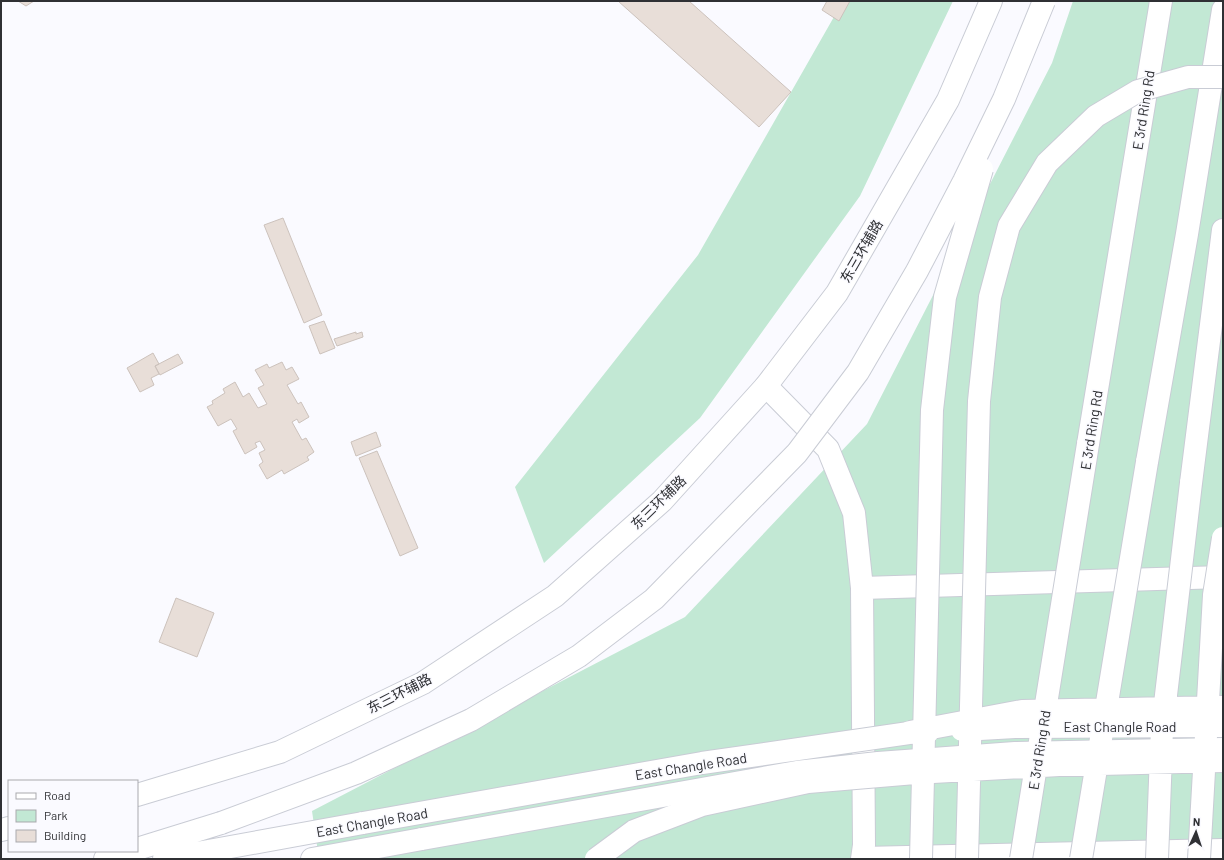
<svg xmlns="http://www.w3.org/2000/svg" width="1224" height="860" font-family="Barlow,'Noto Sans SC',sans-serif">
  <rect width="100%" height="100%" fill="#fafaff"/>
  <path fill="#c2e8d4" d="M843,1h110l-93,195 -160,222 -156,145 -29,-76 183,-232z
    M1073,1h150v858h-904l-7,-48 373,-194 182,-193 185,-361z"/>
  <path fill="#e8ded8" stroke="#ccc2bc" d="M18,1h16l-8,5z
    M618,1h71l102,91 -32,35z
    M827,1h23l-11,20 -17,-11z
    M283,218l39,97 -18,8 -40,-98z
    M324,321l11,27 -15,6 -11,-28z
    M356,332v2l6,-2 1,5 -26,9 -3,-7z
    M153,353l6,11 -4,2 4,8 -8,4 3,7 -14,7 -13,-24z
    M178,354l5,9 -23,12 -5,-9z
    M282,362l4,8 6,-3 7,12 -12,6 11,19 3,-2 8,15 -10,6 -2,-4 -5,3 10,18 4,-2 8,14 -7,5 2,3 -25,14 -2,-4 -15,9 -8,-14 4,-3 -4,-9 6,-3 -5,-9 -5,2 2,4 -12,7 -12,-23 4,-2 -6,-10 -13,7 -11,-19 6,-3 -1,-3 13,-8 -2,-4 12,-7 8,15 6,-4 9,15 9,-4 -9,-16 6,-3 -9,-15 12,-6 2,4z
    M376,432l5,14 -25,10 -5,-14z
    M377,451l41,97 -18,8 -41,-98z
    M176,598l38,15 -17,44 -38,-15z"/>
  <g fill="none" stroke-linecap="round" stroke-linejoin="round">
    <defs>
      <path id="minor" d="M766,386l62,63 26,64 8,75 2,257 -2,14
        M862,588l361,-11
        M863,858l360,-8"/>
      <path id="major" d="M137,795l143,-43 143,-69 132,-87 107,-95 104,-115 71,-93 111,-193 43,-99
        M1,830l8,-2
        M137,849l84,-26
        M105,859l26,-8
        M164,859l199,-36
        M312,859l110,-20"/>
      <path id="highway" d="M1088,444l73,-443
        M1147,462l40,-228 36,-224
        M1191,483l32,-253"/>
    </defs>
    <use href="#minor" stroke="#c9ccd5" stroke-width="24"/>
    <use href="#major" stroke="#c9ccd5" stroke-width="24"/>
    <use href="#highway" stroke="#c9ccd5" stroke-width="24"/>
    <use href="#minor" stroke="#fff" stroke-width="22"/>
    <use href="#major" stroke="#fff" stroke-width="22"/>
    <use href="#highway" stroke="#fff" stroke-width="22"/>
    <defs>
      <path id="major-bridge" d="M962,730l53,-3 208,-1
        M363,823l339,-60 207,-30 19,-1
        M422,839l375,-67 81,-9 137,-10 208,-4"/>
      <path id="highway-bridge" d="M910,732l112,-21 201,-4
        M221,823l135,-50 115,-53 108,-64 75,-57 143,-146 61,-81 59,-101 47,-90 40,-82 40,-98
        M596,859l38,-28 68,-26 106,-23 107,-9 144,-8 164,-4
        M921,859l11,-449 13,-113 37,-128
        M967,859l12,-458 11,-104 19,-71 38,-63 49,-47 42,-25 50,-14h35
        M1021,859l67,-415
        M1081,859l66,-397
        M1157,859l5,-130 29,-246
        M1199,859l15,-264 9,-57"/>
    </defs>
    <use href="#major-bridge" stroke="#c9ccd5" stroke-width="24" stroke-linecap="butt"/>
    <use href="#highway-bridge" stroke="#c9ccd5" stroke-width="24" stroke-linecap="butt"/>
    <use href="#major-bridge" stroke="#fff" stroke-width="22"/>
    <use href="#highway-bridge" stroke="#fff" stroke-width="22"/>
  </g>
  <g text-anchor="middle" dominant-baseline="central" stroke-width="3" stroke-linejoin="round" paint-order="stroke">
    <g font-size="14" fill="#2f3034" stroke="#fafaff">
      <text transform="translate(1143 110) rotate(-81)">E 3rd Ring Rd</text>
      <text transform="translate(861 251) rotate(-60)">东三环辅路</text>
      <text transform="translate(1091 430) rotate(-81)">E 3rd Ring Rd</text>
      <text transform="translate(658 502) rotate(-44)">东三环辅路</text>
      <text transform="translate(399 693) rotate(-27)">东三环辅路</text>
      <text x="1120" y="726">East Changle Road</text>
      <text transform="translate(1039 750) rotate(-81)">E 3rd Ring Rd</text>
      <text transform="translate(691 766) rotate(-9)">East Changle Road</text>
      <text transform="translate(372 822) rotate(-10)">East Changle Road</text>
    </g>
  </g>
  <rect width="1224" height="860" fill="none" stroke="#2f3034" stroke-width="4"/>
  <rect x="8" y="780" width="130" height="72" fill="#fafaff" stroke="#a9a9ae"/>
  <rect x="16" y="793" width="20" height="6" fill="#ffffff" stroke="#a9a9ae"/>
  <text x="44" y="800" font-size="12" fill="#2f3034">Road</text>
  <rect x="16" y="810" width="20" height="12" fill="#c2e8d4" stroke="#a9a9ae"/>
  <text x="44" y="820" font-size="12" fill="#2f3034">Park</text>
  <rect x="16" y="830" width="20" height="12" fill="#e8ded8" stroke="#a9a9ae"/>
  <text x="44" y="840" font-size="12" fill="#2f3034">Building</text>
  <g transform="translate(1196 832) rotate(3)" stroke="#fafaff" stroke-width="3" paint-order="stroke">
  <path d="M0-3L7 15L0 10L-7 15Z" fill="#2f3034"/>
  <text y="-6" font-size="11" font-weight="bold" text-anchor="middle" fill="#2f3034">N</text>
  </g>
</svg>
